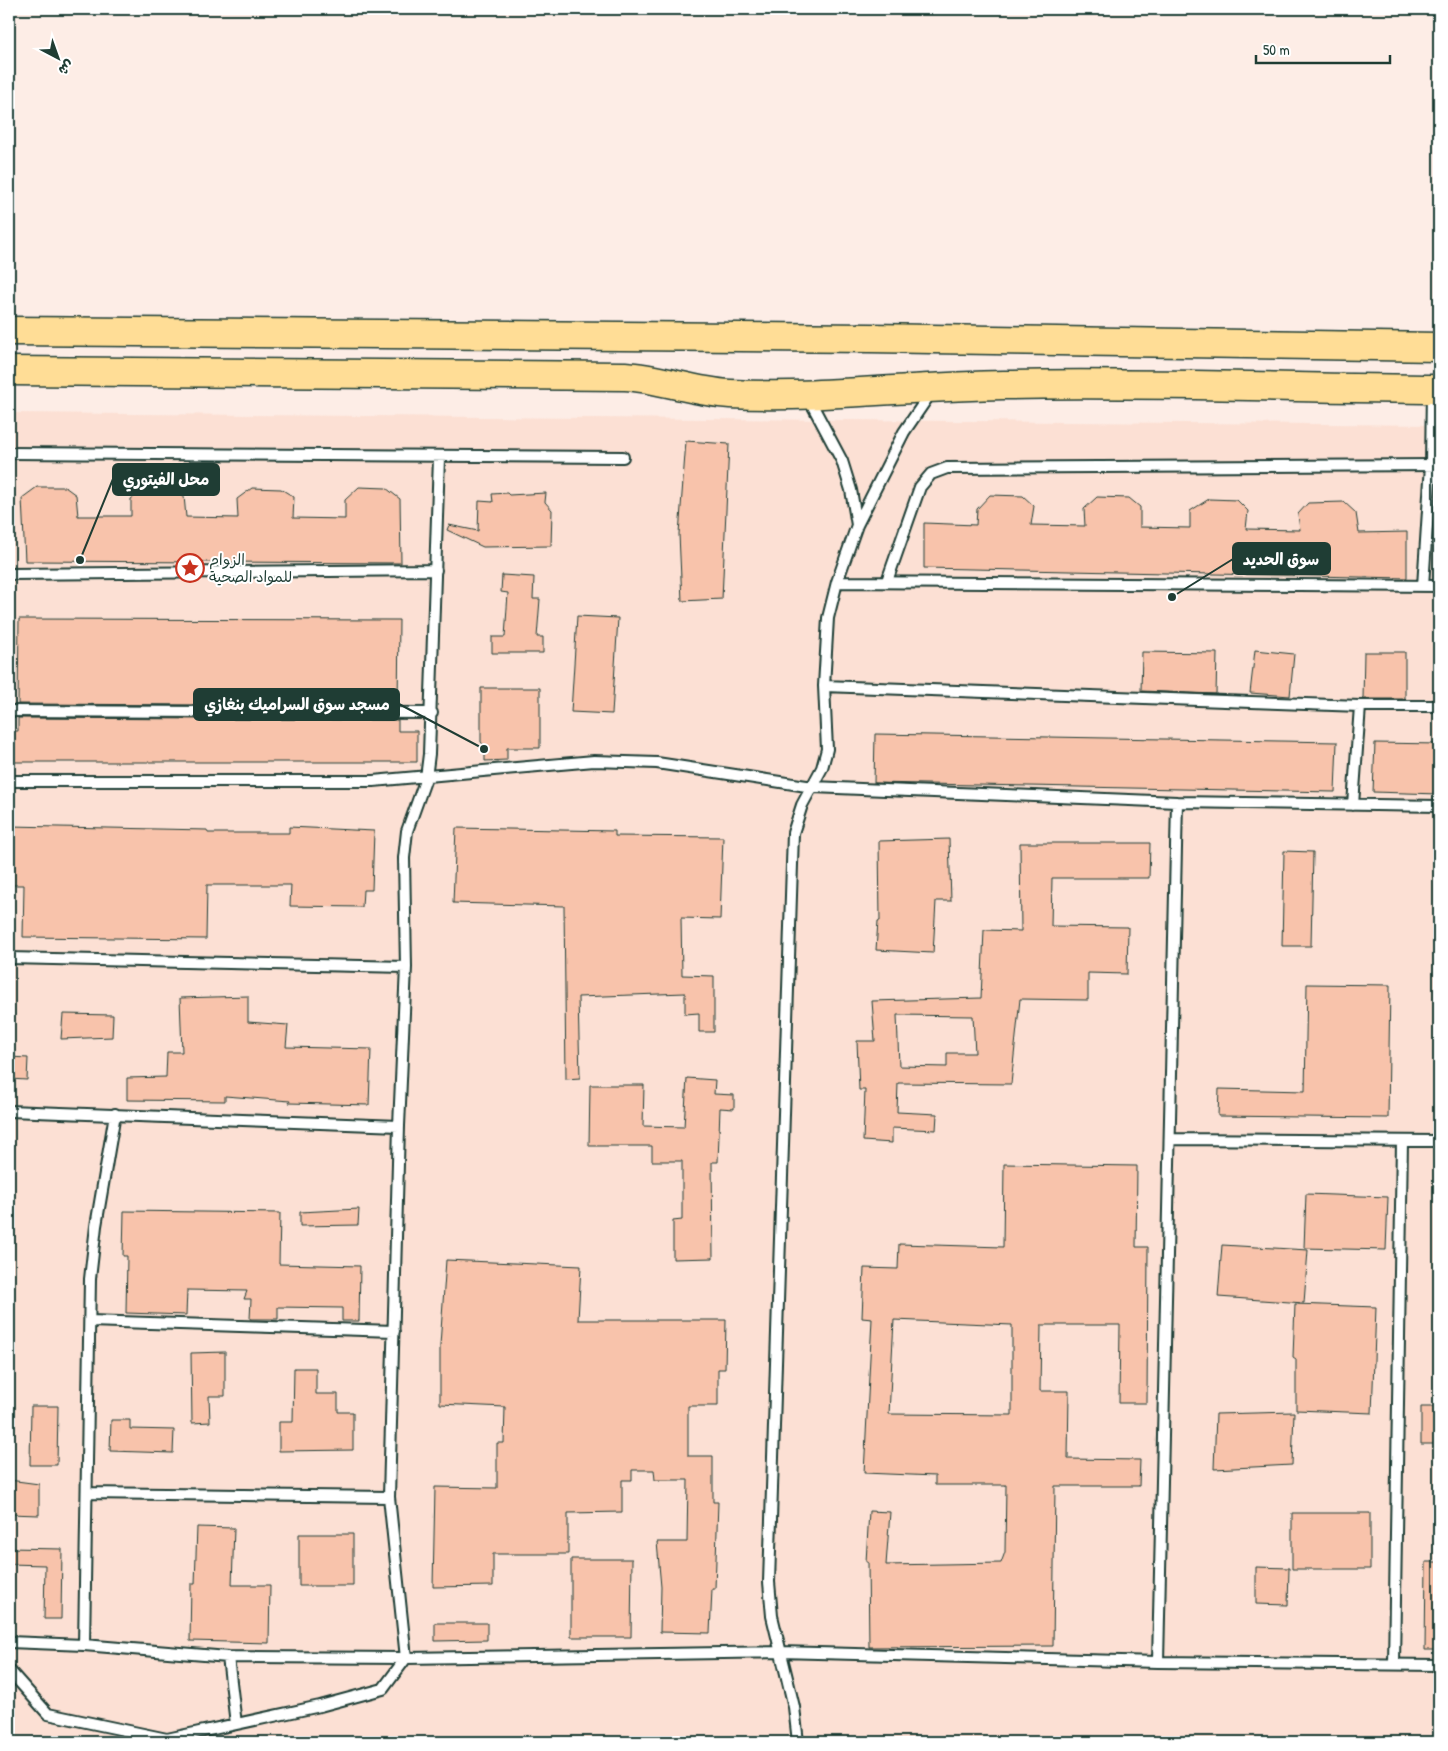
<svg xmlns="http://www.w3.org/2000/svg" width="1448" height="1751" font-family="'Patrick Hand','Playpen Sans Arabic',sans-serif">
  <rect width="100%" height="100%" fill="#fdede6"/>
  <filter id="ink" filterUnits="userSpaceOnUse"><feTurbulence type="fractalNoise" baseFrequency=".02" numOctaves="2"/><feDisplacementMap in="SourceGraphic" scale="10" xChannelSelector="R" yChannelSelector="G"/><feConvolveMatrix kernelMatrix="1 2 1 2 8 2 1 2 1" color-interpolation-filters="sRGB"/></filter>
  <g filter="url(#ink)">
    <path fill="#fce0d4" d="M9,413l1430,12v1317h-1430z"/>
    <path fill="#f8c3ab" stroke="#1f3d34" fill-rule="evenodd" d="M686,441l43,3 -7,155 -40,2 -3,-67z
      M37,487h28l11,8 2,21h53v-17l16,-12 25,1 12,8 2,21 52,1 -1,-19 15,-11 29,1 13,8 -1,21 52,1v-19l14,-13 27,1 14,11 1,64 -376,-2 -3,-63z
      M507,493l2,2 37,-2 -1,9 7,8 -1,36 -68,1 -36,-17 2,-5 29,6 1,-30 14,1 -1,-8z
      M990,495l33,1 11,10 -3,19 54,1 -1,-17 13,-12 32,1 11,9v20l50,1v-17l19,-12 28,1 11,11 -2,18 54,1 -2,-16 10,-11 36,-1 12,11 3,20 48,-1v46l-483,-10v-45l52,2 1,-16z
      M502,575l32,2 -1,22h7l-3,38h6v16h-51v-16h13l3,-44 -7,-1z
      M577,616l41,2 -6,96 -41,-2z
      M19,619l380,1 -1,86 -380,-2z
      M1255,650l39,4 -4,42 -40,-3z
      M1142,652l75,1 -1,41 -75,-3z
      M1364,652h41v47h-42z
      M481,688h59v60h-33v12l-22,1v-15l-4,-4z
      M18,718l380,2v11h19v31h-408v-31h9z
      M875,734l462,8 -2,50 -461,-9z
      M1375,743l64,1v50l-66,-2z
      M9,826l198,4 1,3h81v-6l85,4 -2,59h-9l-1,17 -72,-1 1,-21h-84l-1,54 -183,-2 1,-52h-15z
      M456,828l159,3v5l108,1 -3,82 -39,-1 1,57 32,1v56h-15v-19l-14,1v-21l-107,4 2,81 -14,1 -2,-173 -111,-3z
      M949,839l2,62h-15l-3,52 -57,-3 2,-29h2l-1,-80z
      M1020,843h130l-1,35h-97l-1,48 77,1 -1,47 -39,-1v27l-68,-1 -9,85 -113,-1 -1,29 40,2 -1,16 -44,-2v15l-29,-2 2,-51h-6l-2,-49h18l-3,-40 109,-3 3,-68 37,1zM897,1015l76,1 2,37h-28v14l-48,-1z
      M1284,851l29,1 -2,94h-29z
      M1307,984l83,1 -2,133 -170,-2 1,-27 86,2z
      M248,996v26l40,3 -2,22 85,2 -2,56 -80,-2 1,-2 -65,-5v5l-98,-1v-22l39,-1 1,-25h15l-2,-54z
      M63,1014l50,1 -1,22 -51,2z
      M9,1057l19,1 -1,22 -18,-1z
      M687,1078l28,2 -1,14 20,1v14l-14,-1 -2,54h-6l1,96 -40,1v-38l9,-1v-59h-30v-15h-63l1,-61h54l-1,41 41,1z
      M1004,1164l133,2 -1,81h12l-1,156h-28l1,-78h-79l-1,66h29l-1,68 72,1 -1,26h-84l-2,160 -184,1 -1,-85h-2l3,-51 21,1 -4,53 115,-2 4,-11 1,-67h-71v-9l-71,-3 8,-154 -10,-1 2,-50 34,1 1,-25 104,3zM894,1320l118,5v90l-123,-1z
      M1306,1194l82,3 -2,53 -82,-2z
      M359,1209l-1,16 -58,1v-14z
      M124,1211l156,2 -1,51 81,2 -1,55h-17v-13l-64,-1v12h-28l1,-20h-7l3,-8 -60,-1 -1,25 -60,-2 1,-57h-4z
      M1222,1245l86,5 -4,53 -86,-6z
      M446,1260l135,6 -3,54h148l-1,49h-7v37h-30v50h25v46h5l-3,87h-3l-2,44 -50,-1 1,-45 -4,-45h30l1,-62h-33l-1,-10h-22v10h-10v32l-54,1v41h-75v32l-60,1 2,-100 62,1v-45h7l1,-36 -65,-3v-59z
      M1295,1304l81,3 -4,106 -76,-3v-51l-3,-2z
      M225,1352v44h-16l1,26 -18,1 -1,-70z
      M294,1368h22v26h22v18h15v38l-74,1v-29h14z
      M31,1406h27l-1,59h-27z
      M1421,1407h18v37h-18z
      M1294,1412l-2,53 -78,4 2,-55z
      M111,1420h19v9l44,1 -1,23 -63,-2z
      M9,1480l30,4v31l-30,-1z
      M1292,1513h78v56h-78z
      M197,1527l37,1 -2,57h38l-1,58 -79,-2 1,-57h4z
      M299,1534h54v52h-54z
      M9,1548l53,1 -1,70h-17l1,-54 -36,-1z
      M571,1559h61l-1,78h-60z
      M1426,1562h13v88h-14z
      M1256,1567l33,1 -1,37 -32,-1z
      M435,1623h52v17l-52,1z"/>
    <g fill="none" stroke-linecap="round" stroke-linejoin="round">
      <defs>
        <path id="service" d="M808,397l34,64 9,29 6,35
          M9,453l614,4
          M9,574l427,-4
          M887,581l33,-94 11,-13 16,-6 492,-3
          M837,582l602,4
          M1423,586l8,-121 1,-76
          M824,686l536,20h79
          M9,711l423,2
          M9,781h364l221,-20 63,2 156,24 364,15 262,4
          M1353,805l7,-99
          M9,958l397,9
          M9,1111l390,15
          M1170,1139l269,2
          M90,1321l304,10
          M87,1493l302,4
          M9,1642l75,3 144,12 178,1 374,-6 378,10 281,3
          M84,1645l6,-366 6,-53 19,-112
          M228,1657l8,67
          M1158,1662l19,-860
          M1394,1665l8,-524
          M9,1670l39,44 119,25 153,-33 63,-17 23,-31 -17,-161 10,-371 7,-159 -2,-109 3,-27 19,-53 3,-24 10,-296
          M798,1742l-4,-35 -22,-91 -3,-34 24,-749 9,-28 20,-37 5,-19 -3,-63 4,-68 9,-36 20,-57 47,-93 28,-41"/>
        <path id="primary" d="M9,331l861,7 569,9
          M9,371l616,5c35,2 69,16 105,18 91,5 182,-8 274,-9 145,-3 290,3 435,4"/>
      </defs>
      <use href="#service" stroke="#1f3d34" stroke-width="14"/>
      <use href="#primary" stroke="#1f3d34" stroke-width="31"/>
      <use href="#service" stroke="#fff" stroke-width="10"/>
      <use href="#primary" stroke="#ffdd96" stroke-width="28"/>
    </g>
  </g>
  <defs>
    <symbol id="sight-ring" viewBox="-11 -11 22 22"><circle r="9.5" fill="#fff" stroke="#c8321e" stroke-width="1.5"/><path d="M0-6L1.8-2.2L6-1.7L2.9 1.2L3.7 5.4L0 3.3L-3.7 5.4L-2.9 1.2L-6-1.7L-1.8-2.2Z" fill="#c8321e"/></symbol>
  </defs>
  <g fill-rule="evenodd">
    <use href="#sight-ring" x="174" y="552" width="32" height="32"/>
  </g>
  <g text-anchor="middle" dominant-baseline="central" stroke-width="4" stroke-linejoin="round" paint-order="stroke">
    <g font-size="15" fill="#1f3d34" stroke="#fff" text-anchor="start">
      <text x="209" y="559">الزوام<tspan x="209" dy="17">للمواد الصحية</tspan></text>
    </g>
  </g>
  <path fill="none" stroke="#1f3d34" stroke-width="2" d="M80 560L113 479M1172 597L1233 559M484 749L399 704"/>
  <g fill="#1f3d34" stroke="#fff" stroke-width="2">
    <circle cx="80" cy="560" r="5"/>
    <circle cx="1172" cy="597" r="5"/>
    <circle cx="484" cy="749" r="5"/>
  </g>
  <g fill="#1f3d34" stroke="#1f3d34" stroke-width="2">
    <rect x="113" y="464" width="106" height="31" rx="5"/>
    <rect x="1233" y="543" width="97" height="31" rx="5"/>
    <rect x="194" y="689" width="205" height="31" rx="5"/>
  </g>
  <g font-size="16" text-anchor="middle" font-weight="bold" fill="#fff">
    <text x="166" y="485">محل الفيتوري</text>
    <text x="1281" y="565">سوق الحديد</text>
    <text x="297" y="710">مسجد سوق السراميك بنغازي</text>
  </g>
  <rect width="1448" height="1751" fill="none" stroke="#fff" stroke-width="30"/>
  <rect x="15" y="15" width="1418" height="1721" fill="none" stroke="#1f3d34" stroke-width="2" filter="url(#ink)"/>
  <g transform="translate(58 58) rotate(139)" stroke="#ffffff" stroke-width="4" paint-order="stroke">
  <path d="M0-4L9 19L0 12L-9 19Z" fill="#1f3d34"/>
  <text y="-8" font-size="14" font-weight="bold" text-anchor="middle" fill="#1f3d34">ش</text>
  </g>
  <path d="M1256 55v8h134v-8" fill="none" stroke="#1f3d34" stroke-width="2.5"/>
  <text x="1263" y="55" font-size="15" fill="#1f3d34" stroke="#ffffff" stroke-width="4" paint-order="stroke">50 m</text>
</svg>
